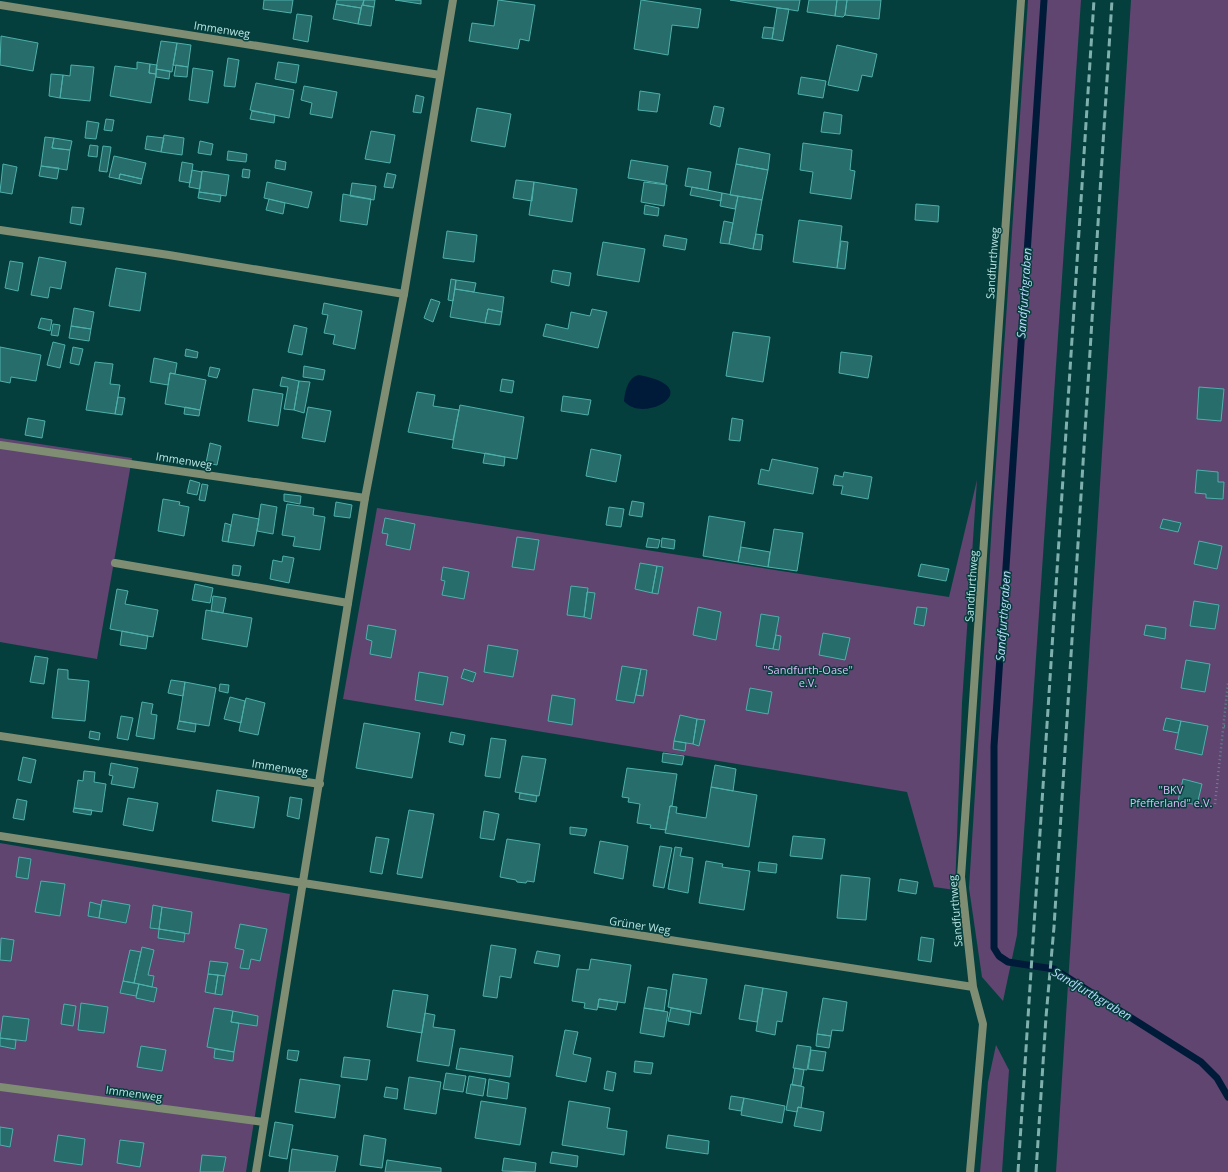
<svg xmlns="http://www.w3.org/2000/svg" width="1228" height="1172" font-family="'Open Sans',sans-serif">
  <rect width="100%" height="100%" fill="#053f3d"/>
  <path fill="#5f4570" d="M1028,0h53l-64,935 -14,66 -21,-24 -13,-89 24,-381z
    M1131,0h97v1172h-172z
    M0,438l132,20 -35,201 -97,-17z
    M977,480l-15,223 -7,187 -21,-3 -27,-95 -564,-93 34,-191 572,89z
    M0,843l290,51 -44,278h-246z
    M996,1045l13,25 -7,102h-22l8,-90z"/>
  <path fill="#001a39" d="M639,375c70,13 4,50 -15,26 1,-10 4,-24 15,-26z"/>
  <g fill="none" stroke-linecap="round" stroke-linejoin="round">
    <path stroke="#001a39" stroke-width="7" d="M1044,0l-50,746v202l5,8 9,6 46,7 147,93 16,16 11,19"/>
  </g>
  <path fill="#266d6b" stroke="#4eb0ab" d="M264,0h29l-2,13 -28,-4z
    M337,0h27l-3,8 -25,-4z
    M364,0h11l-1,7 -11,-2z
    M395,0h26v4z
    M498,0l37,5 -6,36 -9,-2 -2,10 -49,-8 3,-18 22,3z
    M641,0l60,9 -3,19 -26,-3 -4,30 -34,-6z
    M730,0h70l-2,11z
    M809,0h28l-2,16 -28,-4z
    M837,0h10l-2,15 -2,2 -8,-1z
    M847,0h34l-2,19 -34,-4z
    M336,4l25,4 -3,16 -25,-5z
    M362,5l12,2 -3,19 -13,-2z
    M777,8l12,1 -6,32 -11,-2z
    M297,14l15,2 -4,26 -15,-3z
    M764,27l10,1 -2,11 -10,-1z
    M1,36l37,7 -5,28 -33,-6z
    M161,41l16,2 -5,29 -16,-3z
    M177,43l14,2 -3,22 -15,-2z
    M837,45l40,9 -5,23 -10,-2 -4,16 -30,-6z
    M228,58l11,2 -4,27 -11,-1z
    M137,62l13,2 -1,9 7,1 -5,29 -41,-7 5,-30 22,3z
    M278,62l21,3 -3,18 -21,-4z
    M150,64l7,1 -1,9 -7,-1z
    M71,65l23,2 -4,34 -30,-3 3,-23 7,1z
    M176,65l12,2 -1,10 -13,-1z
    M193,68l20,3 -5,32 -19,-3z
    M156,69l14,2 -1,8 -13,-2z
    M51,74l12,1 -3,23 -11,-2z
    M801,77l25,4 -3,17 -25,-4z
    M256,83l38,7 -5,28 -39,-8z
    M304,86l33,6 -5,26 -22,-4 2,-11 -11,-3z
    M640,91l20,3 -3,18 -19,-2z
    M416,95l8,2 -3,16 -8,-1z
    M714,106l10,2 -4,19 -10,-3z
    M477,108l34,6 -6,33 -34,-6z
    M252,111l23,4 -1,8 -24,-4z
    M824,112l18,3 -2,19 -19,-2z
    M106,119l8,1 -2,11 -8,-1z
    M87,121l12,2 -3,16 -11,-1z
    M371,131l24,4 -5,28 -25,-4z
    M164,135l20,3 -2,17 -21,-3z
    M147,136l17,2 -3,14 -16,-3z
    M45,137l9,1 -2,10 18,2 -3,20 -26,-4z
    M54,138l18,3 -2,9 -18,-2z
    M200,141l13,3 -2,11 -13,-2z
    M803,143l49,7 -2,20 5,1 -4,28 -41,-6 3,-21 -13,-2z
    M90,145l8,1 -1,11 -9,-1z
    M103,146l8,1 -4,25 -8,-1z
    M739,148l31,6 -2,16 -32,-6z
    M228,151l19,3 -1,8 -19,-2z
    M114,156l32,7 -4,16 -22,-5 -1,5 -10,-2z
    M276,160l10,2 -1,8 -10,-2z
    M631,160l37,6 -3,18 -37,-6z
    M182,162l11,2 -3,19 -11,-2z
    M3,164l14,3 -5,27 -12,-2z
    M736,164l32,6 -6,30 -32,-5z
    M41,166l18,2 -2,11 -18,-3z
    M688,168l23,4 -3,18 -23,-4z
    M243,169l7,1 -1,8 -7,-1z
    M192,170l10,2 -2,17 -11,-2z
    M202,171l27,4 -3,21 -27,-4z
    M387,173l9,2 -3,13 -9,-1z
    M120,174l22,5 -1,5 -22,-5z
    M516,180l18,2 -2,19 -19,-3z
    M267,182l45,10 -4,16 -44,-10z
    M534,182l43,7 -5,33 -43,-7z
    M644,182l23,3 -3,21 -23,-4z
    M352,183l24,3 -2,14 -24,-4z
    M692,187l30,6 -1,8 -31,-6z
    M199,192l22,3 -1,7 -22,-4z
    M722,193l16,3 -3,13 -15,-3z
    M343,194l28,5 -4,26 -27,-4z
    M738,196l24,4 -9,49 -24,-5z
    M269,199l16,4 -2,11 -17,-4z
    M916,204l23,2 -1,16 -23,-2z
    M645,205l14,3 -1,8 -14,-2z
    M72,207l12,1 -3,17 -11,-2z
    M799,220l43,6 -5,42 -44,-6z
    M724,221l9,2 -4,21 -9,-1z
    M447,231l30,4 -3,27 -31,-4z
    M756,234l7,1 -2,15 -8,-1z
    M665,235l22,4 -2,11 -22,-4z
    M841,241l7,1 -3,27 -8,-1z
    M603,242l42,7 -6,33 -42,-7z
    M39,257l27,5 -5,27 -11,-2 -2,11 -17,-3z
    M10,261l13,2 -5,28 -13,-3z
    M116,268l30,5 -6,38 -31,-5z
    M553,270l18,3 -2,13 -18,-4z
    M451,279l5,1 -3,21 -5,-1z
    M456,280l20,3 -2,9 -19,-3z
    M455,289l49,8 -2,15 -14,-3 -3,14 -35,-6z
    M431,299l9,3 -7,20 -9,-4z
    M324,303l38,8 -7,38 -22,-5 2,-9 -11,-2 4,-18 -6,-1z
    M74,308l20,4 -3,17 -20,-3z
    M488,309l14,3 -2,13 -15,-2z
    M592,309l15,3 -9,36 -55,-12 3,-12 22,5 3,-17 19,4z
    M41,318l11,2 -2,11 -12,-3z
    M53,324l7,1 -2,11 -7,-1z
    M294,325l13,3 -5,27 -14,-3z
    M71,326l20,3 -2,12 -20,-3z
    M733,332l37,5 -7,45 -37,-6z
    M53,342l12,3 -5,23 -13,-3z
    M0,347l41,8 -5,26 -25,-4 -1,6 -10,-2z
    M73,347l10,2 -4,16 -9,-2z
    M186,349l12,3 -1,6 -12,-2z
    M841,352l31,4 -4,22 -29,-5z
    M154,358l23,5 -2,11 -5,-1 -2,12 -18,-3z
    M95,362l18,2 -3,20 10,1 -5,29 -29,-4z
    M304,366l21,4 -2,10 -20,-3z
    M210,367l10,2 -3,9 -9,-2z
    M170,373l36,7 -6,30 -35,-6z
    M282,377l17,4 -5,29 -10,-1 4,-22 -8,-1z
    M502,379l12,2 -2,12 -12,-2z
    M299,381l11,1 -6,31 -10,-3z
    M1199,387l25,2 -3,32 -24,-2z
    M253,389l30,5 -5,32 -30,-5z
    M417,392l18,3 -2,11 26,4 -6,30 -45,-8z
    M563,396l28,4 -3,15 -27,-4z
    M118,397l7,1 -3,17 -7,-1z
    M460,405l64,12 -7,42 -65,-11z
    M185,407l15,3 -1,6 -15,-2z
    M308,407l23,4 -6,31 -23,-4z
    M28,418l17,3 -3,17 -17,-3z
    M732,418l11,2 -3,21 -11,-1z
    M210,443l11,3 -4,19 -11,-2z
    M591,449l30,6 -5,27 -30,-6z
    M485,453l20,4 -1,9 -21,-3z
    M772,459l46,9 -5,26 -55,-10 3,-15 8,2z
    M1197,470l21,2v10h6l-1,17 -17,-1v-4l-11,-1z
    M844,472l28,5 -4,22 -27,-5 2,-8 -10,-1 2,-10 8,2z
    M190,480l10,3 -3,12 -10,-2z
    M202,484l6,1 -3,16 -6,-1z
    M284,494l17,2 -1,8 -16,-3z
    M163,499l17,3 -1,3 10,2 -5,29 -26,-5z
    M632,501l12,2 -2,14 -13,-2z
    M336,502l16,3 -2,13 -16,-2z
    M261,504l16,3 -4,27 -16,-3z
    M287,504l27,4 -1,7 12,2 -5,33 -27,-4 2,-9 -13,-2z
    M609,507l15,2 -3,18 -15,-2z
    M233,514l26,5 -5,27 -26,-4z
    M709,516l36,6 -7,40 -35,-6z
    M385,518l30,6 -5,26 -24,-5 2,-11 -6,-1z
    M1163,519l18,4 -3,9 -18,-4z
    M225,523l6,2 -3,17 -6,-1z
    M774,529l29,4 -6,38 -29,-4z
    M517,537l22,3 -5,30 -22,-3z
    M648,538l12,2 -2,8 -12,-1z
    M662,538l13,2 -1,9 -13,-2z
    M1199,541l23,5 -5,23 -23,-5z
    M741,547l29,5 -2,15 -30,-5z
    M283,556l11,2 -5,25 -19,-4 3,-19 9,2z
    M640,563l17,3 -5,27 -17,-4z
    M921,564l28,5 -3,12 -28,-5z
    M233,565l8,1 -2,10 -7,-1z
    M657,566l6,1 -5,27 -6,-1z
    M443,567l26,5 -5,27 -22,-4 3,-14 -4,-1z
    M195,584l18,4 -3,15 -18,-3z
    M571,586l17,2 -4,29 -17,-2z
    M117,589l11,2 -3,13 33,6 -5,27 -43,-8z
    M587,592l8,1 -4,26 -7,-2z
    M213,596l13,2 -3,15 -12,-2z
    M1194,601l25,4 -4,24 -25,-3z
    M698,607l23,5 -5,28 -23,-5z
    M917,607l10,1 -3,18 -10,-2z
    M206,610l46,8 -5,29 -45,-8z
    M761,614l18,3 -6,32 -17,-3z
    M368,625l28,5 -5,28 -21,-4 2,-13 -6,-2z
    M1146,625l20,3 -1,11 -21,-4z
    M122,631l26,5 -2,13 -26,-4z
    M823,633l27,5 -5,22 -26,-5z
    M776,635l5,1 -2,14 -6,-1z
    M488,645l30,5 -5,27 -29,-5z
    M35,656l13,2 -4,26 -14,-2z
    M1186,660l24,4 -5,28 -24,-4z
    M622,666l19,3 -7,34 -18,-3z
    M58,669l10,1v9l21,2 -4,40 -33,-3z
    M464,669l12,4 -3,9 -12,-4z
    M641,669l6,1 -4,26 -7,-1z
    M419,672l29,5 -5,28 -28,-5z
    M171,680l14,2 -2,14 -15,-3z
    M185,682l31,6 -7,38 -30,-5z
    M220,684l9,1 -1,8 -9,-2z
    M750,688l22,4 -4,22 -22,-4z
    M552,695l23,4 -3,26 -24,-4z
    M230,697l15,4 -4,22 -17,-4z
    M246,698l19,5 -7,32 -19,-4z
    M142,702l11,2 -2,10 6,1 -3,24 -18,-3z
    M680,715l17,4 -4,25 -19,-3z
    M121,716l12,2 -5,22 -11,-2z
    M1166,718l15,3 -3,12 -15,-3z
    M697,719l8,1 -6,26 -6,-2z
    M179,721l17,3 -1,8 -18,-3z
    M1181,721l27,5 -6,29 -27,-6z
    M364,723l56,10 -8,45 -56,-10z
    M90,731l10,2 -1,7 -10,-2z
    M451,732l14,3 -2,10 -14,-3z
    M491,738l15,2 -6,38 -15,-2z
    M674,741l12,2 -1,8 -12,-2z
    M663,753l21,3 -2,9 -20,-3z
    M522,756l24,3 -7,37 -24,-4z
    M23,757l13,3 -5,23 -13,-3z
    M111,763l27,5 -4,20 -23,-4 2,-8 -4,-1z
    M715,765l21,4 -3,22 -22,-4z
    M627,768l50,6 -5,32h-2l-4,24 -16,-2 1,-3 -14,-2 3,-19 -12,-2 1,-4 -7,-1z
    M84,771l11,1 -1,10 12,2 -4,28 -28,-4 4,-28 5,1z
    M1183,779l19,5 -5,21 -19,-4z
    M711,787l46,8 -8,52 -84,-14 5,-27 7,1 -1,6 30,5z
    M217,790l42,7 -5,31 -42,-7z
    M520,793l17,3 -1,6 -17,-3z
    M290,797l12,2 -3,20 -12,-3z
    M128,798l30,5 -5,28 -30,-6z
    M17,799l10,2 -3,19 -11,-2z
    M74,808l18,2 -1,5 -18,-3z
    M409,810l25,4 -12,64 -25,-4z
    M484,811l15,3 -5,26 -14,-2z
    M570,827l17,2 -2,7 -15,-2z
    M793,836l32,3 -3,20 -32,-3z
    M376,837l13,2 -7,35 -12,-2z
    M507,839l33,5 -6,38 -7,-1 -1,2 -9,-1 -1,-2 -16,-3z
    M600,841l28,5 -5,33 -29,-6z
    M660,846l12,2 -8,40 -11,-2z
    M675,847l7,1 -2,8 13,2 -5,35 -20,-4z
    M19,857l12,2 -3,20 -12,-2z
    M706,861l17,3 -1,3 28,4 -6,39 -45,-7z
    M759,862l18,2 -1,9 -18,-2z
    M841,875l29,3 -4,42 -29,-2z
    M900,879l18,3 -2,12 -18,-3z
    M41,881l24,3 -5,32 -25,-4z
    M102,900l28,5 -4,18 -27,-5z
    M90,902l11,3 -2,13 -11,-2z
    M153,905l9,2 -3,22 -9,-1z
    M162,907l30,5 -3,22 -30,-5z
    M240,924l27,5 -7,32 -9,-2 -2,10 -9,-1 4,-18 -9,-2z
    M159,929l26,4 -1,9 -26,-4z
    M921,937l13,2 -3,23 -13,-2z
    M1,938l13,2 -3,21 -11,-1z
    M491,945l25,4 -5,29 -11,-2 -3,22 -14,-2z
    M142,947l12,3 -6,25 6,1 -2,11 -18,-4z
    M130,950l11,2 -7,31 -11,-2z
    M537,951l23,4 -2,12 -24,-4z
    M591,959l40,6 -6,38 -26,-4 -2,11 -13,-2 1,-5 -13,-2 5,-32 12,1z
    M210,961l18,2 -3,13 -17,-2z
    M208,974l10,1 -3,19 -10,-2z
    M673,974l34,5 -6,35 -33,-7z
    M218,975l7,1 -3,19 -7,-1z
    M123,981l16,3 -3,12 -16,-3z
    M139,984l18,4 -3,14 -18,-4z
    M745,985l18,3 -6,34 -18,-3z
    M648,987l19,3 -3,21 -20,-3z
    M763,988l24,4 -5,30 -5,-1 -2,14 -19,-4z
    M393,990l35,5 -6,38 -35,-6z
    M823,998l24,4 -4,29 -11,-1 -1,6 -14,-2z
    M599,999l19,3 -2,8 -18,-3z
    M81,1003l27,4 -4,26 -26,-3z
    M64,1004l12,2 -3,20 -12,-2z
    M214,1008l19,3 -2,11 8,1 -5,29 -27,-5z
    M644,1008l24,4 -4,25 -24,-4z
    M671,1008l20,3 -2,14 -21,-4z
    M233,1011l25,5 -1,10 -26,-4z
    M425,1013l10,2 -2,12 22,3 -6,36 -32,-5z
    M3,1016l26,3 -3,22 -26,-3z
    M565,1030l13,2 -5,22 18,4 -5,24 -30,-6z
    M817,1034l14,2 -2,12 -13,-2z
    M0,1038l16,2 -1,9 -15,-3z
    M797,1045l14,2 -4,23 -14,-2z
    M141,1046l25,4 -4,21 -25,-4z
    M460,1048l53,8 -3,21 -54,-8z
    M215,1049l19,3 -1,9 -19,-3z
    M288,1050l11,1 -2,10 -10,-2z
    M811,1050l15,2 -3,19 -15,-2z
    M344,1057l26,3 -3,20 -26,-3z
    M635,1061l18,2 -2,11 -17,-2z
    M795,1068l9,2 -3,16 -9,-1z
    M607,1071l9,2 -3,18 -9,-2z
    M446,1073l20,3 -3,16 -20,-3z
    M469,1076l17,3 -3,17 -17,-3z
    M409,1077l32,5 -5,32 -32,-5z
    M300,1079l40,6 -5,33 -40,-6z
    M489,1079l20,4 -2,16 -20,-3z
    M791,1084l13,3 -3,21 -3,-1 -1,5 -11,-2z
    M386,1087l12,2 -1,10 -13,-2z
    M731,1096l13,2 -3,13 -12,-2z
    M744,1098l41,8 -3,17 -41,-8z
    M481,1101l45,7 -6,37 -45,-7z
    M569,1101l41,7 -3,20 20,3 -3,24 -62,-10z
    M798,1107l26,5 -3,19 -27,-5z
    M275,1122l18,3 -6,34 -18,-3z
    M0,1127l13,2 -3,18 -10,-2z
    M58,1135l27,4 -3,26 -28,-4z
    M364,1135l22,4 -4,29 -22,-3z
    M668,1135l41,6 -1,13 -42,-6z
    M120,1140l24,3 -4,24 -23,-4z
    M292,1149l46,7 -3,16h-46z
    M552,1152l26,4 -1,11 -27,-4z
    M202,1155l24,2 -3,15h-23z
    M504,1158l32,5 -1,9 -33,-1z
    M387,1160l54,8v4h-56z"/>
  <g fill="none" stroke-linecap="round" stroke-linejoin="round">
    <path stroke="#598d8b" stroke-width="2.5" stroke-dasharray="1 3" stroke-linecap="butt" d="M1224,726l4,1
      M1215,804l13,-121"/>
    <path stroke="#7f8d73" stroke-width="8" d="M0,5l440,70
      M0,230l169,25 235,39
      M0,445l365,53
      M115,563l233,40"/>
    <path stroke="#7f8d73" stroke-width="8" d="M0,736l320,48
      M0,836l973,151
      M0,1087l264,35
      M256,1172l109,-674 39,-204 49,-294
      M970,1172l13,-148 -10,-37 -12,-110 60,-877"/>
    <path stroke="#7fb0ae" stroke-width="3" stroke-dasharray="8 4" stroke-linecap="butt" d="M1018,1172l76,-1172
      M1036,1172l10,-155 8,-90 58,-927"/>
  </g>
  <g text-anchor="middle" dominant-baseline="central" stroke-width="3" stroke-linejoin="round" paint-order="stroke">
    <g font-size="11" fill="#bae6e4" stroke="#053f3d">
      <text transform="translate(222 29) rotate(9)">Immenweg</text>
      <text transform="translate(992 263) rotate(-86)">Sandfurthweg</text>
      <text transform="translate(184 460) rotate(9)">Immenweg</text>
      <text transform="translate(971 586) rotate(-86)">Sandfurthweg</text>
      <text transform="translate(280 767) rotate(9)">Immenweg</text>
      <text transform="translate(955 911) rotate(-95)">Sandfurthweg</text>
      <text transform="translate(640 925) rotate(9)">Grüner Weg</text>
      <text transform="translate(134 1093) rotate(8)">Immenweg</text>
    </g>
    <g font-size="11" fill="#debbf6" stroke="#053f3d">
      <text x="808" y="669">"Sandfurth-Oase"<tspan x="808" dy="13">e.V.</tspan></text>
      <text x="1171" y="789">"BKV<tspan x="1171" dy="13">Pfefferland" e.V.</tspan></text>
    </g>
    <g font-size="12" font-style="italic" fill="#bad9fc" stroke="#053f3d">
      <text transform="translate(1024 293) rotate(-86)">Sandfurthgraben</text>
      <text transform="translate(1003 616) rotate(-86)">Sandfurthgraben</text>
      <text transform="translate(1092 994) rotate(31)">Sandfurthgraben</text>
    </g>
  </g>
</svg>
